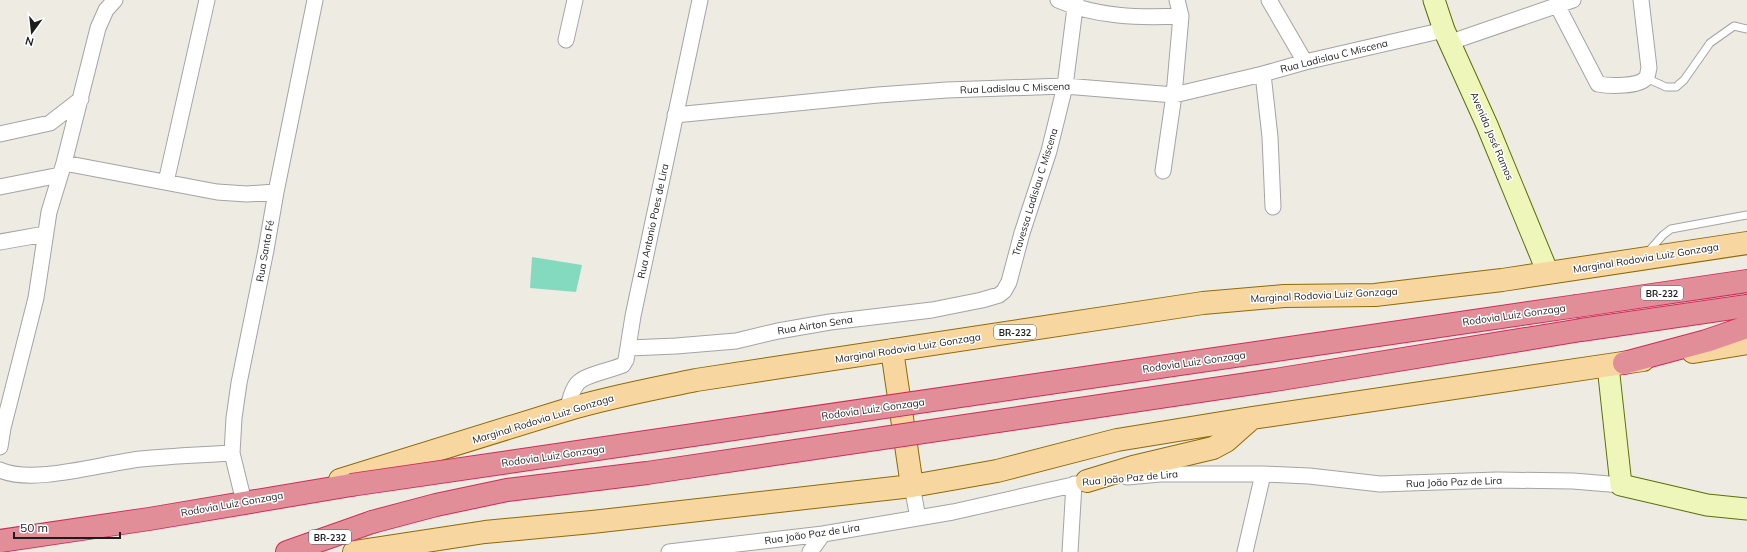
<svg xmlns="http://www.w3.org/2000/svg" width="1747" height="552" font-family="Mulish,sans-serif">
  <rect width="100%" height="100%" fill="#eeebe3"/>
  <path fill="#84dabf" d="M532,257l50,8 -6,27 -46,-4z"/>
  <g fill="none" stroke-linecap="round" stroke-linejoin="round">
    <defs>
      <path id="lane" d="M1646,78l20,9h10l8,-7 26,-37 24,-17 13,3
        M1648,252l15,-17 8,-6 76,-14"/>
      <path id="street" d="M115,0l-9,10 -8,18 -34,135 153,29 30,2 29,-2
        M1058,0c39,17 80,18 123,16
        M1269,0l36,62
        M1557,5l41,79c11,2 41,3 48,-6 2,-2 2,-7 3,-10l-8,-68
        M566,40l9,-40
        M1451,42l122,-42
        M1263,74l7,63 3,70
        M675,115l203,-20 69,-5 118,-4 109,9 89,-21 42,-12 139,-32
        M0,134l50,-11 31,-24
        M1163,171l11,-76 7,-79 -4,-16
        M166,182l41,-182
        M0,187l60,-12
        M0,242l45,-8
        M629,348l47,-2 60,-5 42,-10 52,-9 102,-12 50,-10 17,-5 5,-4 5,-9 13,-49 27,-82 16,-65 11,-86
        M567,410c3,-9 4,-19 10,-26 6,-9 35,-14 46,-19l3,-5 7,-44 67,-316
        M0,447l3,-19 33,-130 13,-86 15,-49
        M0,470c34,15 103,-7 141,-11 30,-3 61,-4 91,-6
        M1127,477l33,-3h103l46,2 71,8 117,-4 76,1 48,4
        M912,486l6,32
        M244,502l-12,-49 2,-35 5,-35 27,-133 10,-58 39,-192
        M669,552l154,-18 130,-22 142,-32
        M810,552l13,-18
        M1070,552l4,-68
        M1245,552l18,-78"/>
      <path id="secondary" d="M1434,0l10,30 43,95 61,148
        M1608,366l13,119 86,20 40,4"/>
      <path id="primary" d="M892,350l20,136
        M1693,352l54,-9
        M340,480c76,-23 151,-47 226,-70 43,-13 87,-21 130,-30l507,-77 81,-7 91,-1 127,-15 245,-37
        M1087,481l46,-14 80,-19 13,-7 26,-23
        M354,552l131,-20 107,-10 320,-36 85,-15 120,-31 135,-22 391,-58"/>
      <path id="highway" d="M1577,306l170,-25
        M1581,330l166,-24
        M1624,363l82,-22 41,-14
        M0,541l149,-22 202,-34
        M287,552l85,-30"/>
    </defs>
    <use href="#lane" stroke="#a4a4a4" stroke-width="9"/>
    <use href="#street" stroke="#a4a4a4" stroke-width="17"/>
    <use href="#secondary" stroke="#5d6e0a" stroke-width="23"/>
    <use href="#primary" stroke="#8f6b07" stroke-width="24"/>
    <use href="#highway" stroke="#d02c59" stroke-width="24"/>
    <use href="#lane" stroke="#fff" stroke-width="7"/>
    <use href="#street" stroke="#fff" stroke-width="15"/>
    <use href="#secondary" stroke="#eff6b9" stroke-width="21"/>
    <use href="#primary" stroke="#f7d79f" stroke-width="22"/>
    <use href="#highway" stroke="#e28e98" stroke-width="22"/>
    <defs>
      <path id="highway-bridge" d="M351,485l1226,-179
        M372,522l64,-17 71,-15 140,-17 628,-93 306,-50"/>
    </defs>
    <use href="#highway-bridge" stroke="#d02c59" stroke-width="24" stroke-linecap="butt"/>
    <use href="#highway-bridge" stroke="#e28e98" stroke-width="22"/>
  </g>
  <g text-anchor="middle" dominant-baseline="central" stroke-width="3" stroke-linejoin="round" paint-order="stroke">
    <g fill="#fff" stroke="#616161" stroke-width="1">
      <rect x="1641" y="286" width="42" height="14" rx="3"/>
      <rect x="994" y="325" width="42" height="14" rx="3"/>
      <rect x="309" y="530" width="42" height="14" rx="3"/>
    </g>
    <g font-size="9" font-weight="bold" fill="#1d1d1d">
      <text x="1662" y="293">BR-232</text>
      <text x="1015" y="332">BR-232</text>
      <text x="330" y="537">BR-232</text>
    </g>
    <g font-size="10" fill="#1d1d1d" stroke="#fff">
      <text transform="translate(1334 56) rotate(-14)">Rua Ladislau C Miscena</text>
      <text transform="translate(1015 88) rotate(-2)">Rua Ladislau C Miscena</text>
      <text transform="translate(1492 136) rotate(67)">Avenida José Ramos</text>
      <text transform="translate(1035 192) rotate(-73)">Travessa Ladislau C Miscena</text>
      <text transform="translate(653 221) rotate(-78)">Rua Antonio Paes de Lira</text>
      <text transform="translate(265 251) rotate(-80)">Rua Santa Fé</text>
      <text transform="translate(1646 258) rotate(-9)">Marginal Rodovia Luiz Gonzaga</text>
      <text transform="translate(1324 295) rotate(-3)">Marginal Rodovia Luiz Gonzaga</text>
      <text transform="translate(1514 315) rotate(-8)">Rodovia Luiz Gonzaga</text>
      <text transform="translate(815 325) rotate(-9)">Rua Airton Sena</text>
      <text transform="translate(908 348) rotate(-9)">Marginal Rodovia Luiz Gonzaga</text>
      <text transform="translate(1194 362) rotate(-8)">Rodovia Luiz Gonzaga</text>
      <text transform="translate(873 409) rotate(-8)">Rodovia Luiz Gonzaga</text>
      <text transform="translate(543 419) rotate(-17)">Marginal Rodovia Luiz Gonzaga</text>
      <text transform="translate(553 456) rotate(-8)">Rodovia Luiz Gonzaga</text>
      <text transform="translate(1130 478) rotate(-5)">Rua João Paz de Lira</text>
      <text transform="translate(1454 482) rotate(-2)">Rua João Paz de Lira</text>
      <text transform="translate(232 504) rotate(-10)">Rodovia Luiz Gonzaga</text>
      <text transform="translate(812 534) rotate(-8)">Rua João Paz de Lira</text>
    </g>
  </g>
  <g transform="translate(32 32) rotate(195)" stroke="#ffffff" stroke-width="3" paint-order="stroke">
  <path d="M0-3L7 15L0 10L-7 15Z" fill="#1d1d1d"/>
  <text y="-6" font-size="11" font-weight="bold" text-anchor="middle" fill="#1d1d1d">N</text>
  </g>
  <path d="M14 532v6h106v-6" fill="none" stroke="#1d1d1d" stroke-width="2"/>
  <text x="20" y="532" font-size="12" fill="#1d1d1d" stroke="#ffffff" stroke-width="3" paint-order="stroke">50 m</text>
</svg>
